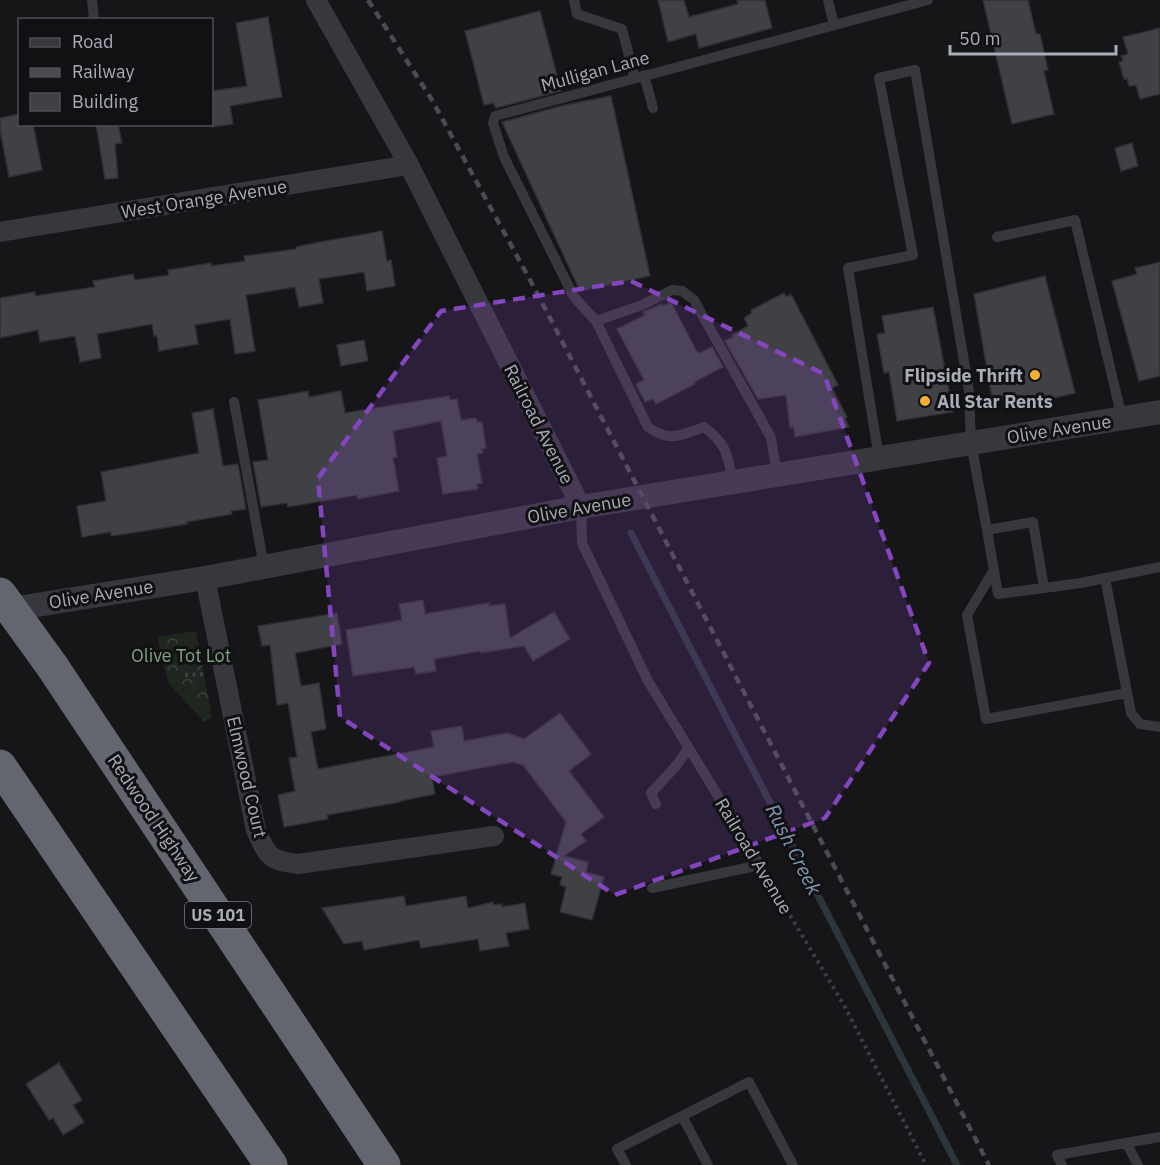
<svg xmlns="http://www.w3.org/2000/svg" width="1160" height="1165" font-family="'IBM Plex Sans',sans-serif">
  <defs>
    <pattern id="forest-crowns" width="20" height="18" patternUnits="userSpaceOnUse" patternTransform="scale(1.5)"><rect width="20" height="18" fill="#1e261f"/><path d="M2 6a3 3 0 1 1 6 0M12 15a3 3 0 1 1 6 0" fill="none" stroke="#3c433d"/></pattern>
  </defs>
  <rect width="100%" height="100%" fill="#161618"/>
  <path fill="url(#forest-crowns)" d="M196,631l16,87 -8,3 -35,-37 -12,-47z"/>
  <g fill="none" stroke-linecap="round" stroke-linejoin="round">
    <path stroke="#2c353c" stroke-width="7" d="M631,533l326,632"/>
  </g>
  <path fill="#404145" stroke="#303034" stroke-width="1.5" d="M658,0h26l5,17 49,-13 -1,-4h28l7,28 -73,20 -3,-14 -28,8z
    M983,0h45l8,34h4l8,36 -4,1 10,43 -42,10z
    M540,11l21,80 -65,17 -3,-5 -9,2 -19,-74z
    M268,17l14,80 -52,9 3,18 -21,3v-36l35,-5 -11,-63z
    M1160,28v66l-20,5 -4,-14 -7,1 -2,-8 -3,1 -5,-17 4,-1 -2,-5 7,-2 -5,-17z
    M611,96l39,180 -70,15 -78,-169 63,-17z
    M20,114v10h13l9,46 -33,7 -9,-47v-12z
    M96,124h22l4,19 -7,1 3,34 -13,1z
    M1132,143l6,23 -17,5 -6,-23z
    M382,231l5,30 4,-1 4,26 -28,5 -3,-19 -45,7 4,24 -24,4 -4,-20 -49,8 9,56 -20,3 -5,-35 -35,6 3,19 -39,7 -2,-15h-3l-2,-12 -55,10 4,24 -21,4 -5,-26 -35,6 -2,-12 -38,8v-40l35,-6v4l60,-9 -2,-6 40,-7 2,6 34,-5 -1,-5 43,-7v3l34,-5 -1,-5 52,-7v-2l24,-5z
    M1160,262v114l-21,5 -27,-100 25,-7 -2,-6z
    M1045,276l30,117 -29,7 -7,-5 -25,7 -1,-3 -20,5 -19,-110z
    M784,293l2,4 5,-3 47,91 -6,3 15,29 -2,2 4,8 -54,10 -2,-11 -3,2 -4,-33 -28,4 -33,-58 8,-4 -1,-2 16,-9 -4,-8 8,-5 -1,-3z
    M671,302l26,50 3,1 12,-6 11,20 -29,15 1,2 -39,20 -3,-5 -8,3 -9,-18 8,-4 -27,-51 28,-14 -2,-3 19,-8 1,2z
    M933,307l20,105 -56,9 -8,-49 -5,1 -7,-39 8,-1 -3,-17z
    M364,340l4,21 -27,5 -4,-21z
    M308,391l1,6 32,-6 4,22 104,-17 1,4 7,-1 4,21 15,-2 1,4h5l4,26 -4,1 1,4 -6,1 5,29 -5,1 1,5 -35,5 -6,-36 10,-2 -6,-35 -48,10 4,26 -4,1 6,33 -41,8 -1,-4 -69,12 -1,-4 -26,4 -8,-45 15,-2 -10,-60z
    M213,409l10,57 15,-2 8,45 -15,2 1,3 -45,8v2l-49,8 -27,4v-4l-29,5 -5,-31 29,-5 -5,-29 98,-19 -7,-40z
    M423,600l2,14 64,-11v3l16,-2 5,34 44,-26 16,27 -37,22 -9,-15 -43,7 -1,-2 -46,8 2,12 -20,3 -2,-7 -61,9 -7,-46 56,-10 -3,-16z
    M337,613l5,31 -47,9 6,33 18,-3 7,46 -15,3 7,37 116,-22 -3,-16 31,-5 2,15 43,-8 17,6 36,-26 31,41 -22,17 35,46 -23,17 5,7 -22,15 24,6 -2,10 18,5 -12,43 -32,-8 6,-25 -6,-2 2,-8 -11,-3 15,-52 -43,-57 -11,-3 -80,15 3,17 -35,7v1l-73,13 1,4 -44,8 -6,-32 17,-4 -6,-33 8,-1 -9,-54 -11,2 -7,-60 -8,1 -4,-20z
    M404,896l2,10 60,-10 2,12 25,-6v3l9,-1v3l23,-4 4,26 -23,4 3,13 -29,5 -2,-12 -57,9 -2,-8 -55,10 -2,-9 -18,3 -22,-36z
    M59,1063l23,37 -9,5 11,17 -21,13 -10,-17 -4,2 -23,-36z"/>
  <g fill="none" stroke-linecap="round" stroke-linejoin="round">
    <path stroke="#3d3f44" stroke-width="4" stroke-dasharray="3 4.5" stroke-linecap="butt" d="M185,675l21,-1
      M767,877l77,128 82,160"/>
    <path stroke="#37383d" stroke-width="10" d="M92,0l2,19
      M574,0l3,14 45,15 13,49
      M828,0l6,25
      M644,75l9,33
      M997,237l78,-17 47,198
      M596,321l-22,-24 -70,-140 -11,-34 2,-7 433,-116
      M234,402l30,165
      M879,458l-31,-190 65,-13 -34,-177 36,-8 54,321 2,52 16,87 46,-8 11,66 37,-5 79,-16
      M733,482c-6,-27 -5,-37 -29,-55 -23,8 -34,16 -56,0l-52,-106 46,-16 30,-15 10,1 12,9 70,125 7,13 6,37
      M581,507l1,36 66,138 112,184 -108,23
      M987,530l11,64 46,-6
      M994,570l-27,45 19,104 141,-26
      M1105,578l26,135 9,11 20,3
      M656,804l-5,-11 25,-27 12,-17
      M682,1116l26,49
      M1127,1144l11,21
      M626,1165l-9,-16 132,-67 44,83
      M1062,1165l-5,-10 103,-18"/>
    <path stroke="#37383d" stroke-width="20" d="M316,0l93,165 172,342
      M0,232l409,-67
      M205,578l51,252c12,27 13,30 42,34l196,-28"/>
    <path stroke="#37383d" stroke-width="24" d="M0,611l205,-33 376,-71 579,-95"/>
    <path stroke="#63666e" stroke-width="33" d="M52,666l332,499
      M0,766l271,399"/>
    <path stroke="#4a4c52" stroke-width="4.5" stroke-dasharray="8 6" stroke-linecap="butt" d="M368,0l64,100 104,191 453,874"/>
    <path stroke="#63666e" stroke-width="33" d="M0,594l52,72"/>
  </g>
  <path fill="#8446be" fill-opacity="0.2" stroke="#8446be" stroke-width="4.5" stroke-dasharray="12 8" stroke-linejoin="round" d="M631,281l193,93 105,289 -104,155 -210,77 -275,-178 -22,-239 123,-167z"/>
  <g fill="#f2b134" stroke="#111113" stroke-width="2">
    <circle cx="1035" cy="375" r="6"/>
    <circle cx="925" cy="401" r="6"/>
  </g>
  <g text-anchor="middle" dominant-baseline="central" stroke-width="6" stroke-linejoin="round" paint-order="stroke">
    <rect fill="#111113" stroke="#7b7e86" stroke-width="1.5" x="185" y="902" width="66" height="26" rx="4.5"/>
    <g font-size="16" font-weight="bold" fill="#a8adb8">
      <text x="218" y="915">US 101</text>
    </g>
    <g font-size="18" fill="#a8adb8" stroke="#111113">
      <text transform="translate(595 71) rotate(-15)">Mulligan Lane</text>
      <text transform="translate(204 199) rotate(-9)">West Orange Avenue</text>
      <text transform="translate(539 424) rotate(63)">Railroad Avenue</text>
      <text transform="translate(1059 429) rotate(-9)">Olive Avenue</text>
      <text transform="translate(579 508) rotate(-10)">Olive Avenue</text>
      <text transform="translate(101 594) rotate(-9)">Olive Avenue</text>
      <text transform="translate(247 777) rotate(77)">Elmwood Court</text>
      <text transform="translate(154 818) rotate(56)">Redwood Highway</text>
      <text transform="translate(754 856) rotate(59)">Railroad Avenue</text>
    </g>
    <g font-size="18" font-weight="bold" fill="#a8adb8" stroke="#111113" text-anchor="end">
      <text x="1023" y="375">Flipside Thrift</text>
      <text x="937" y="401" text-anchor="start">All Star Rents</text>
    </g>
    <g font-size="18" fill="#7fa381" stroke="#111113">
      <text x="181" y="655">Olive Tot Lot</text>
    </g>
    <g font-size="20" font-style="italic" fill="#7f9bb3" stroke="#111113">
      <text transform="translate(794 849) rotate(63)">Rush Creek</text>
    </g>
  </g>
  <rect x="18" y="18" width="195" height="108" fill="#111113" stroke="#4d4f55" stroke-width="1.5"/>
  <rect x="30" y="38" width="30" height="9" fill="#37383d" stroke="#4d4f55" stroke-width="1.5"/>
  <text x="72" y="48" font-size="18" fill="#a8adb8">Road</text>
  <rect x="30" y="68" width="30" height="9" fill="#4a4c52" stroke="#4d4f55" stroke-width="1.5"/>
  <text x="72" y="78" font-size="18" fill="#a8adb8">Railway</text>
  <rect x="30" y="93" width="30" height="18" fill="#404145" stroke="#4d4f55" stroke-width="1.5"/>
  <text x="72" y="108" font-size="18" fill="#a8adb8">Building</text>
  <path d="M950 45v9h166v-9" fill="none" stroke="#a8adb8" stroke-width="3"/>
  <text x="959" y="45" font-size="18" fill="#a8adb8" stroke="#111113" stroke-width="4.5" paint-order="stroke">50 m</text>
</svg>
